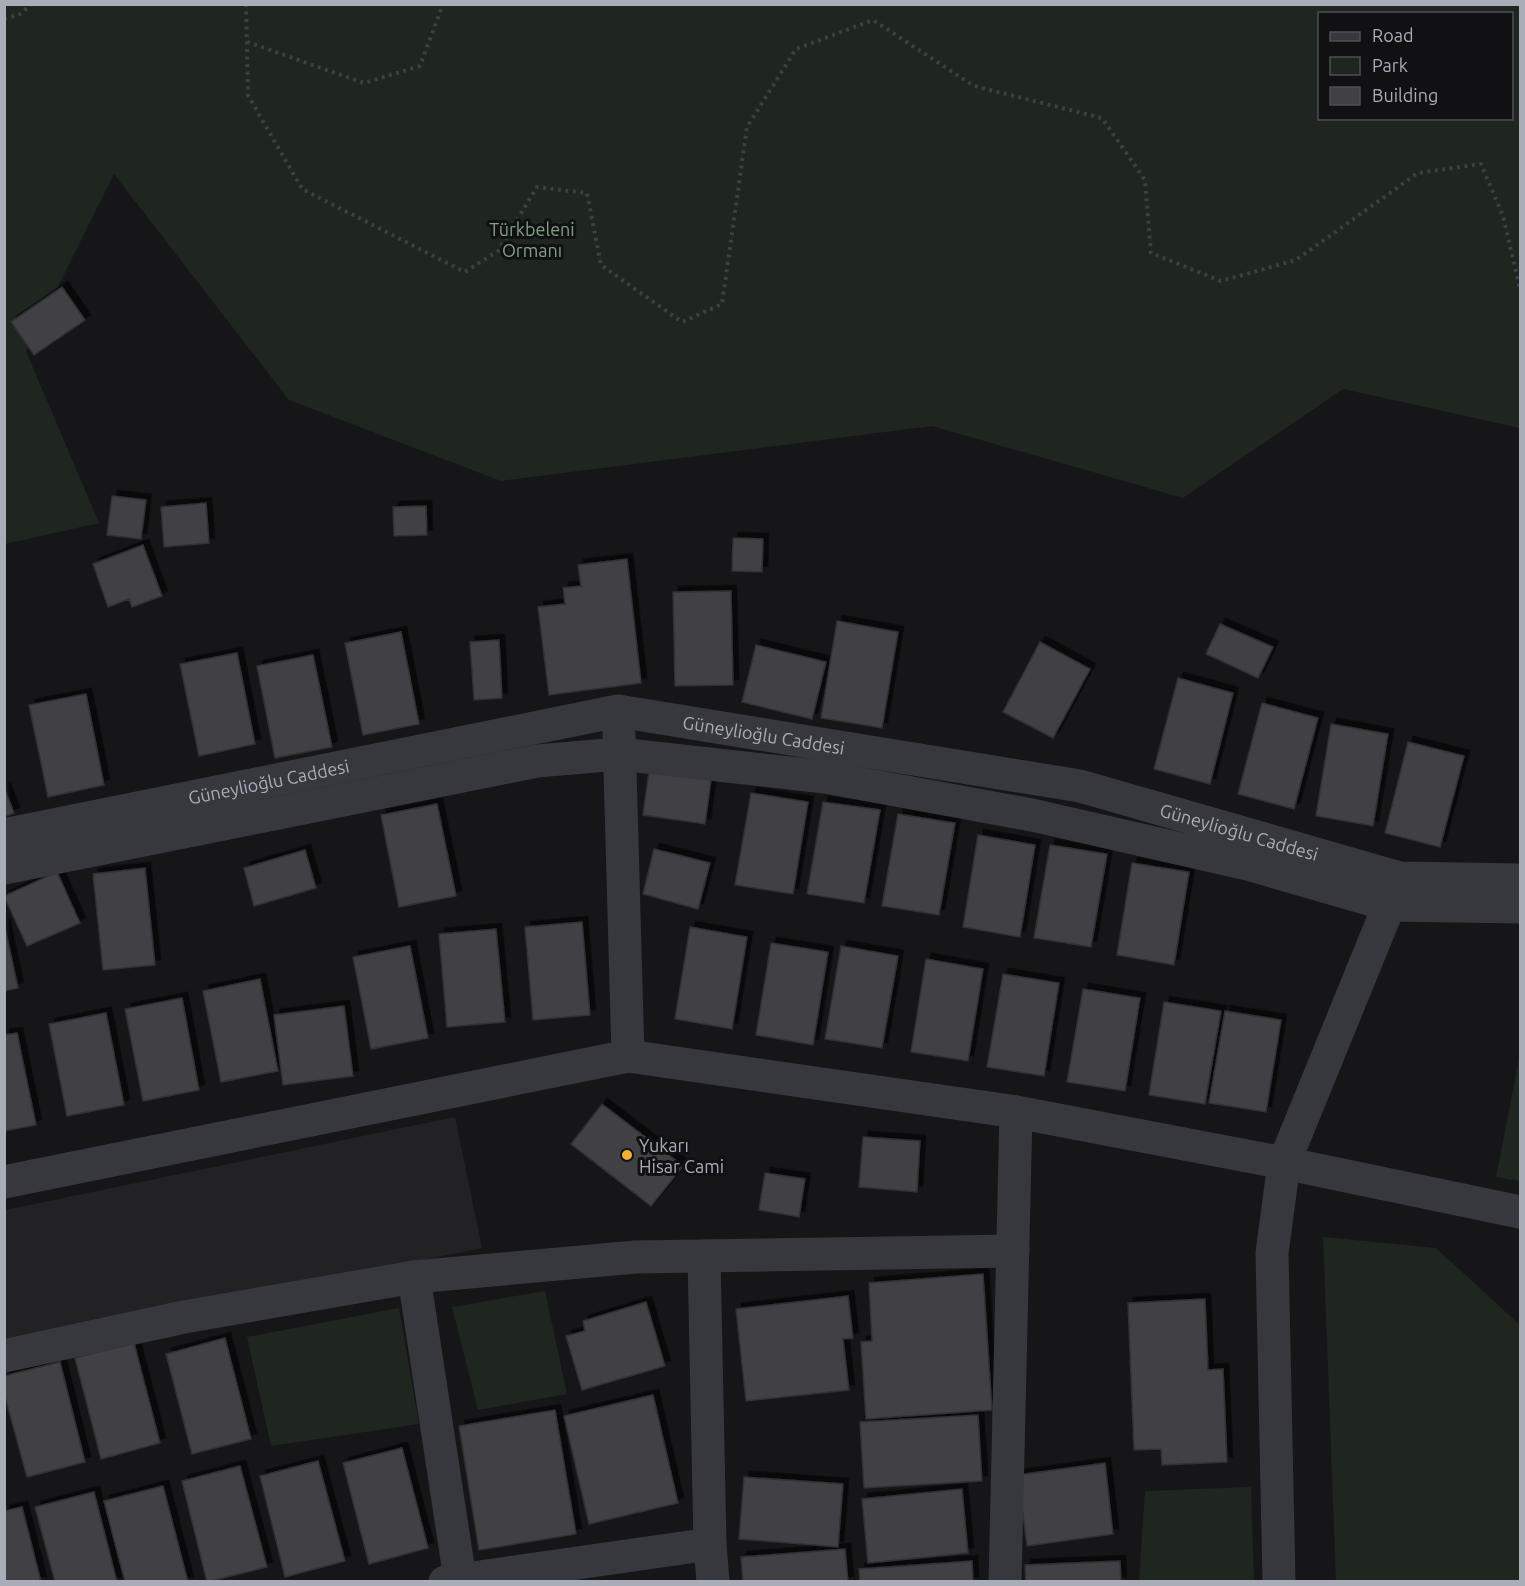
<svg xmlns="http://www.w3.org/2000/svg" width="1525" height="1586" font-family="Ubuntu,sans-serif">
  <defs>
    <filter id="shadow"><feDropShadow dx="5.5" dy="-5.5" stdDeviation="0" flood-color="#0009"/></filter>
  </defs>
  <rect width="100%" height="100%" fill="#161618"/>
  <path fill="#222225" d="M455,1117l27,131 -477,97v-135z"/>
  <path fill="#1e261f" fill-rule="evenodd" d="M4,5h1516v423l-177,-39 -160,109 -251,-72 -431,55 -212,-81 -175,-226 -88,177 73,172 -94,21zM1320,14h192v104h-192z
    M1520,1054v127l-24,-4z
    M1323,1237l113,11 84,77v256h-184z
    M545,1291l22,103 -89,16 -26,-103z
    M399,1308l20,116 -148,22 -24,-109z
    M1251,1487l3,94h-115l6,-90z"/>
  <path fill="#404145" stroke="#303034" stroke-width="1.5" filter="url(#shadow)" d="M62,287l23,33 -51,35 -23,-33z
    M112,496l34,4 -5,39 -34,-4z
    M206,503l3,40 -45,4 -3,-40z
    M426,506l1,29 -33,1 -1,-29z
    M733,538l30,1 -1,33 -30,-1z
    M143,545l19,51 -30,11 -3,-8 -21,8 -15,-43z
    M627,559l14,124 -92,12 -11,-88 27,-3 -2,-16 18,-2 -3,-21z
    M731,591l2,94 -58,1 -2,-94z
    M837,621l61,11 -16,96 -61,-10z
    M1220,624l53,23 -15,31 -52,-24z
    M401,632l18,92 -56,11 -18,-92z
    M499,640l3,58 -28,2 -4,-58z
    M1040,642l50,27 -37,69 -50,-26z
    M756,645l70,17 -14,57 -70,-17z
    M237,653l18,91 -56,12 -19,-92z
    M313,655l19,92 -57,11 -18,-92z
    M1178,678l55,15 -23,91 -56,-15z
    M86,694l18,91 -56,12 -19,-92z
    M1262,703l56,15 -24,91 -56,-15z
    M1331,724l57,10 -15,92 -57,-10z
    M1408,742l56,14 -24,91 -55,-14z
    M649,771l62,9 -6,44 -62,-9z
    M4,787l10,26 -10,4z
    M751,793l57,9 -15,92 -58,-9z
    M823,802l57,8 -16,93 -57,-9z
    M437,804l19,92 -57,11 -18,-92z
    M898,814l57,9 -16,92 -57,-9z
    M978,835l57,10 -15,92 -57,-10z
    M1050,845l57,9 -16,93 -57,-9z
    M654,849l56,14 -12,46 -55,-15z
    M305,850l11,38 -62,18 -10,-38z
    M1132,863l57,9 -15,93 -57,-10z
    M145,868l10,97 -52,5 -10,-96z
    M57,872l23,51 -53,23 -23,-50z
    M582,922l8,93 -57,5 -8,-93z
    M4,923l14,65 -14,3z
    M690,927l57,10 -15,92 -57,-10z
    M496,929l9,93 -58,5 -8,-93z
    M771,943l57,9 -15,93 -57,-10z
    M410,946l18,92 -57,11 -18,-92z
    M841,946l57,10 -16,92 -57,-9z
    M926,959l57,10 -15,92 -57,-9z
    M1003,974l56,9 -15,93 -57,-9z
    M260,979l18,92 -57,11 -18,-91z
    M1083,989l57,9 -15,93 -58,-9z
    M182,998l17,92 -56,11 -18,-92z
    M1164,1002l57,9 -16,93 -56,-9z
    M344,1006l9,70 -70,9 -9,-70z
    M1225,1011l56,9 -15,92 -57,-9z
    M106,1013l18,92 -57,11 -18,-92z
    M17,1033l19,92 -32,6v-96z
    M602,1104l81,62 -32,40 -80,-62z
    M863,1137l57,4 -3,51 -58,-5z
    M765,1173l40,6 -6,38 -40,-7z
    M983,1274l9,136 -126,9 -5,-77 11,-1 -3,-58z
    M848,1296l5,42 -10,1 6,51 -103,11 -10,-92z
    M1205,1299l3,71 15,-1 4,93 -65,3 -1,-16 -27,1 -6,-147z
    M646,1302l19,64 -83,24 -16,-54 19,-5 -2,-10z
    M225,1338l26,101 -59,15 -26,-100z
    M134,1343l26,100 -59,16 -26,-101z
    M60,1362l25,100 -58,15 -23,-84v-17z
    M653,1395l25,108 -89,21 -25,-108z
    M555,1410l21,124 -97,16 -20,-124z
    M978,1415l4,66 -118,7 -4,-66z
    M402,1448l26,100 -59,16 -26,-101z
    M318,1461l27,100 -60,16 -25,-101z
    M1105,1463l8,71 -86,12 -9,-71z
    M240,1466l27,101 -60,15 -25,-101z
    M744,1477l99,7 -5,63 -99,-8z
    M163,1486l25,96h-63l-21,-81z
    M962,1489l6,64 -100,10 -6,-64z
    M94,1492l23,90h-62l-20,-75z
    M22,1507l19,75h-37v-71z
    M845,1549l3,33h-105l-2,-25z
    M972,1561l1,21h-113l-1,-13z
    M1120,1561l1,21h-95l-1,-17z"/>
  <g fill="none" stroke-linecap="round" stroke-linejoin="round">
    <path stroke="#3d3f44" stroke-width="4" stroke-dasharray="3 4.5" stroke-linecap="butt" d="M246,4l2,91 54,94 163,83 33,-21 39,-64 50,6 14,72 81,57 40,-18 25,-177 49,-78 77,-29 101,66 128,32 43,62 6,73 70,28 75,-21 122,-87 63,-9 22,52 17,73
      M4,19l16,-5 12,-10
      M247,42l117,41 56,-17 23,-62"/>
    <g stroke="#37383d" stroke-width="33">
      <path d="M619,734l9,322"/>
      <path id="s1" d="M4,835l614,-124 462,75 320,92 120,2"/>
      <path d="M4,868l533,-107 82,-7 206,23 207,38 219,50 138,40 131,2"/>
      <path d="M4,1182l624,-126 388,56 268,51 236,49"/>
      <path d="M704,1256l6,288"/>
      <path d="M414,1277l222,-20 377,-6"/>
      <path d="M4,1356l180,-39 230,-40 46,302"/>
      <path d="M445,1582l265,-38 3,38"/>
      <path d="M1005,1582l11,-470"/>
      <path d="M1279,1582l-7,-329 12,-90 113,-277"/>
    </g>
  </g>
  <circle fill="#f2b134" stroke="#111113" stroke-width="2" cx="627" cy="1155" r="6"/>
  <g text-anchor="middle" dominant-baseline="central" stroke-width="6" stroke-linejoin="round" paint-order="stroke">
    <g font-size="18" fill="#7fa381" stroke="#111113">
      <text x="532" y="229">Türkbeleni<tspan x="532" dy="21">Ormanı</tspan></text>
    </g>
    <g font-size="18" fill="#a8adb8" stroke="#111113">
      <text stroke="none"><textPath href="#s1" startOffset="774">Güneylioğlu Caddesi</textPath></text>
      <text stroke="none"><textPath href="#s1" startOffset="270">Güneylioğlu Caddesi</textPath></text>
      <text stroke="none"><textPath href="#s1" startOffset="1260">Güneylioğlu Caddesi</textPath></text>
    </g>
    <g font-size="18" fill="#a8adb8" stroke="#111113" text-anchor="start">
      <text x="639" y="1145">Yukarı<tspan x="639" dy="21">Hisar Cami</tspan></text>
    </g>
  </g>
  <rect width="1525" height="1586" fill="none" stroke="#a8adb8" stroke-width="12"/>
  <rect x="1318" y="12" width="195" height="108" fill="#111113" stroke="#4d4f55" stroke-width="1.5"/>
  <rect x="1330" y="32" width="30" height="9" fill="#37383d" stroke="#4d4f55" stroke-width="1.5"/>
  <text x="1372" y="42" font-size="18" fill="#a8adb8">Road</text>
  <rect x="1330" y="57" width="30" height="18" fill="#1e261f" stroke="#4d4f55" stroke-width="1.5"/>
  <text x="1372" y="72" font-size="18" fill="#a8adb8">Park</text>
  <rect x="1330" y="87" width="30" height="18" fill="#404145" stroke="#4d4f55" stroke-width="1.5"/>
  <text x="1372" y="102" font-size="18" fill="#a8adb8">Building</text>
</svg>
